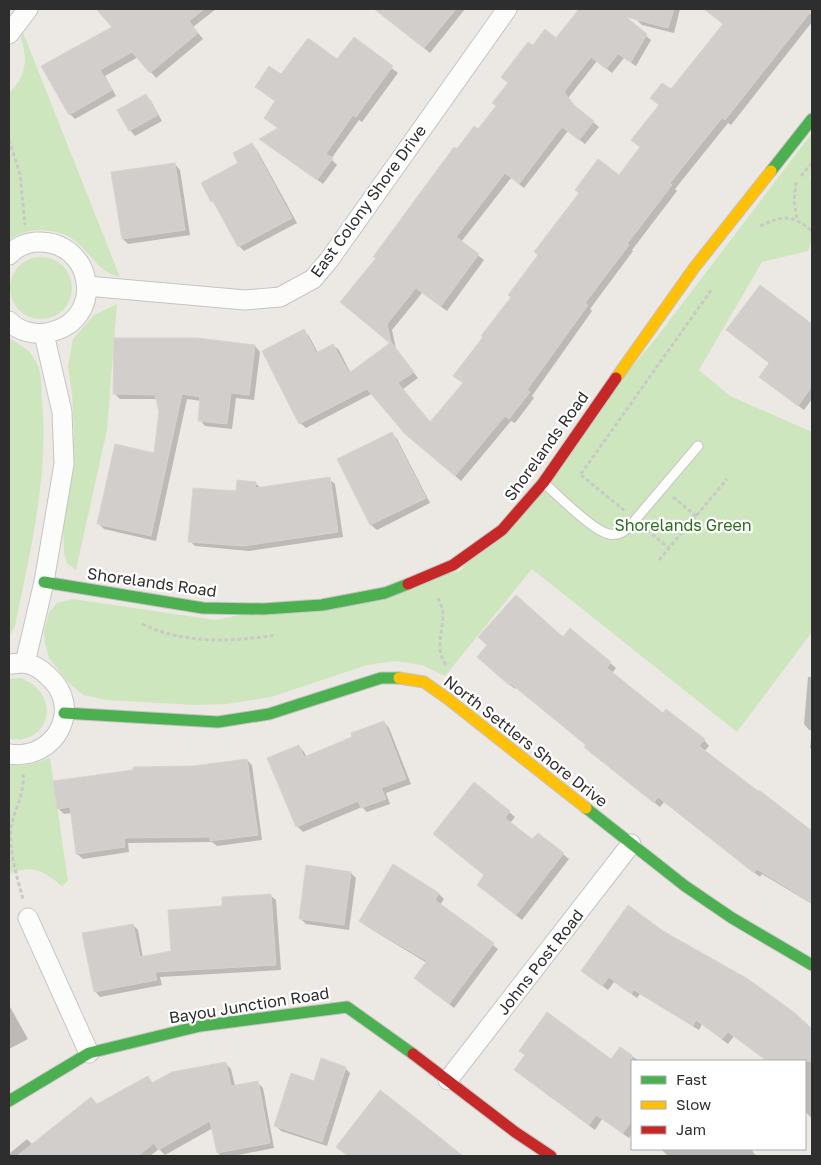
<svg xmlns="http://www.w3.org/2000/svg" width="821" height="1165" font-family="'Golos Text',sans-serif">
  <rect width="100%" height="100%" fill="#ece8e4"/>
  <path fill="#cee6be" d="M22,30l98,247c-21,-4 -29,-24 -45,-36 -9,-8 -22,-10 -33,-11 -12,0 -24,3 -33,10v-147c13,-12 18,-26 15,-43 -1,-10 -5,-9 -2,-20z
    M812,133v41l-2,3 2,5v58l-4,11 -46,11 -63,108 31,26 82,36v200l-75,100 -205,-163 -87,107 -23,-11 -27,-4 -28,4 -96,32 -44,7 -32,1 -88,-5 -24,-5 -15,-13 -19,-24 -4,-15 -1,-12 5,-19 8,-9 16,-4 142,21 245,-49 197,-234z
    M10 288a31 31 0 1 1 62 0a31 31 0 1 1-62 0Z
    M117,304l-10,126 -31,140 -9,-7 -3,-9 -1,-28 8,-51 3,-44 -2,-37 -4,-28 5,-27 21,-24z
    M9,337c13,11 21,10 29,29 4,9 3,23 4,34 7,77 -12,151 -27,226l-6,11z
    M21,678c41,16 30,67 -12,61v-60z
    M50,758l18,123 -6,5c-19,-15 -29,-22 -53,-12v-110c14,3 27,-1 41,-6z"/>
  <path fill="#0003" d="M98,9h118l-23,18 10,12 -47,39 -18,-21 -33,19 11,20 -41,23 -5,-5 43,-86z
    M375,9h90l-35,44z
    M580,9h33l38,31 -15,26 -12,-8 -12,15 -15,-12 -29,37 9,11 22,18 -14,17 -17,-13 -44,57 -13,-10 -50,64 23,18 -37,51 -25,-18 -30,37 4,19 22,29 -15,11 28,34 33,-39 -9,-8 186,-228 30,-57 53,-66 -8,-8 6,-8h83l7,6v7l-81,103 -3,-2 -53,66 2,2 -45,59 1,1 -43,58 2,2 -60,85 2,2 -19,25 -4,-2 -50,60 -49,-42 -39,-46 -67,35 -6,-5 4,-92 5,5 9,17 15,-8 6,5 12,24 41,-31 -45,-36 30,-48 80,-108 21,-20 19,-25 36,-59 23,-7z
    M639,9h41l-6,24 -32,-8 -6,-6z
    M354,39l44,34 -36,49 -3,-2 -28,39 6,6 -14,19 -62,-45 18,-10 -14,-11 11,-16 -20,-15 25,-11 57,-15z
    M146,95l5,6 11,20 -27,15 -5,-6z
    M252,144l5,6 40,73 -53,28 -5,-5 -21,-39 -6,-6 28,-37z
    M175,164l5,6 10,65 -62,9 -5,-5z
    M761,287l51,38v74l-8,11 -43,-33 9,-13z
    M255,346l5,6 -6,48 -18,-2 -4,31 -27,-3 -5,-6 1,-19 -14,-2 -31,142 -52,-12 -5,-5 56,-70 6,-43 -3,-12h-38l-5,-5z
    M392,433l5,6 33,64 -53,27 -6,-5 -32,-65z
    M329,479l6,5 8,53 -94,14 -54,-5 -5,-5 47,-48 18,-10 6,5z
    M571,630l45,38 -4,5 51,42 41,25 5,6 -5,6 106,79 2,-4v77l-50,-30 -2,3 -96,-75 -4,5 -69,-54 -4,-7 -71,-59 -1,2 -31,-27 79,-23z
    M808,677h4v53h-3l-5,-6z
    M384,722l5,6 22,56 -25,9 4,11 -23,8 -5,-5 -59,25 -6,-6 2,-80 5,6 3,6 47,-20z
    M812,731v19l-2,-2z
    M247,760l5,5 10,75 -45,6 -5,-4 -84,1 1,9 -46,7 -6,-5 -5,-41 -8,1 -6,-6 135,-41z
    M475,784l40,33 -5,6 23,18 5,-7 31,25 -47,61 -38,-30 1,-15z
    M351,873l5,5 -7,52 -43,-6 -6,-6z
    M439,894l5,5 -4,6 58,44 -44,59 -38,-30 11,-15 -61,-37 -5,-5z
    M270,895l6,5 5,70 -121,7 2,8 -62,12 -5,-6 38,-66 5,5 5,28 29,-6 52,-45z
    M663,932l131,82 18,16v89l-6,-7 -1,2v-53h-38l-33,-25 -6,8 -26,-20 -3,6 -59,-36 -3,4 -23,-16 -6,8 -20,-14z
    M9,1005l19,34 -19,10z
    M620,1048l19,13h-7v72l-3,5 -27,-19 -7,11 -74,-55 5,-19 86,5z
    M226,1064l5,5 4,17 22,-4 6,6 11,60 -41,8h-12l-3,-3 -5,-25 -48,27 -6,-6 -9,7h-141v-2l18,-15 6,6 115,-68 5,6z
    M345,1068l5,5 -23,73 -46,-15 -5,-5 39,-44z
    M380,1092l81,64h-112l-6,-4z
    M661,1149h90l5,7h-88z"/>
  <path fill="#d1cecb" stroke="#d7d4d0" d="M96,9h108l-15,12 9,12 -48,40 -18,-21 -32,18 12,20 -43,25 -28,-49 71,-39z
    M374,9h82l-32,39z
    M579,9h36l2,1v-1h57l-6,19 -42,-11 21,17 -16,28 -13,-8 -12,15 -15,-12 -27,35 11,14 19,15 -15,19 -17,-13 -43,57 -14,-11 -49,64 23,17 -38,52 -25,-18 -29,36 4,18 23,30 -16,11 32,39 33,-39 -10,-7 30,-39 -2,-1 30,-39 -3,-2 30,-40 -4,-3 45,-59 -4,-3 23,-31 21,16 21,-28 -9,-7 28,-35 -9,-7 12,-15 9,6 52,-65 -19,-15 108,1 -87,110 -3,-2 -52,65 2,2 -45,59 2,1 -44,58 3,2 -61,85 3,2 -21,27 -4,-3 -50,60 -50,-42 -38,-45 -68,35 -37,-73 42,-22 12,24 17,-9 16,29 41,-30 -50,-41 36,-44 -3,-1 81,-110 3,2 17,-23 4,3 18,-23 -4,-3 16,-20 -7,-6 27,-35 5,3 12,-16 11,9z
    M354,37l39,29 -37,51 -3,-2 -27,39 7,4 -16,22 -58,-41 19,-11 -14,-10 11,-17 -20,-14 14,-21 12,8 27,-36 29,21z
    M146,94l12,21 -29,16 -12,-21z
    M252,143l40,75 -54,29 -25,-46 -2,1 -10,-19 37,-20 -5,-10z
    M175,163l10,67 -63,9 -11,-67z
    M760,285l52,39v62l-14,20 -39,-29 10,-14 -43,-33z
    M114,338h83l58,7 -6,50 -18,-2 -4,31 -29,-3 2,-24 -18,-3 -31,142 -54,-12 18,-80 39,9 5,-41 -4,-17 -42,-1z
    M392,432l34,66 -56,27 -33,-66z
    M330,477l8,55 -95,14 -55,-4 5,-54 43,3 1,-11 19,2 -1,6z
    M516,595l47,42 7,-9 41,34 -4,6 56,45 3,-4 39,30 -6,7 59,45 1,-1 53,41v72l-55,-34 -3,4 -96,-76 -4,6 -70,-56 2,-2 -76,-62 -1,2 -32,-28 10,-12 -9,-8z
    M384,721l22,58 -25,9 5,11 -25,9 -3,-7 -62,26 -29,-69 32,-13 5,12 48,-20 -1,-4z
    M247,759l11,76 -48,6v-4l-86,1 1,9 -49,7 -6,-47 -13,2 -4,-28 80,-11v-3l60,-1z
    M474,782l36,29 -5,7 27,21 6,-6 26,20 -48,62 -39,-30 7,-10 -51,-41z
    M393,864l46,29 -4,7 59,43 -45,61 -35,-26 13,-17 -68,-40z
    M306,865l45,7 -7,53 -45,-6z
    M271,894l5,71 -121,7 2,8 -63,12 -12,-59 51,-9 7,33 31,-6 -3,-41 54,-4v-9z
    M628,905l35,26 85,48 47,34 17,16v32h-45l-39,-29 -6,7 -26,-19 -3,6 -59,-36 -3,4 -22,-17 -7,9 -21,-15z
    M547,1012l64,47 9,-12 12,8v65l-9,13 -27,-18 -7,10 -75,-55 11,-15 -6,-4z
    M321,1058l25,9 -24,75 -48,-16 17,-53 23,8z
    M226,1062l5,24 27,-5 12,62 -53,10 -7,-32 -52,29 -4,-7 -16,13h-121l74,-59 6,7 51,-28 4,7 20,-11z
    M380,1090l27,21 56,45h-115l-12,-9z"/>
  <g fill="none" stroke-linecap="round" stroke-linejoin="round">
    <defs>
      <path id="lane" d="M545,484c14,12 48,47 64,50 9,2 15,-2 21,-8l68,-80"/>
      <path id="street" d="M9,34l19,-25
        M9,255c7,-8 17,-12 27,-13 57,-3 71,76 15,90 -14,4 -32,0 -42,-11
        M87,286l158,14 35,-3 33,-18 16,-19 178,-251
        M25,663l19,-81 20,-118 -2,-52 -18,-78
        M9,664c5,0 10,-1 15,-1 9,1 18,7 24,13 36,31 8,85 -39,78
        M28,918l61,135
        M448,1080l183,-236"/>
      <path id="fast" d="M771,171l41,-52
        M44,582l159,26 60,1 59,-4 63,-12 23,-9
        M64,713l154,9 51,-8 112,-36h18
        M586,808l99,78 47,32 80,47
        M9,1101l80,-48 111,-27 147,-19 66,47"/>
      <path id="slow" d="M616,378l78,-110 77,-97
        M399,678l25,4 24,17 138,109"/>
      <path id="jam" d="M408,584l45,-19 49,-35 41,-47 73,-105
        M413,1054l102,78 36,24"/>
    </defs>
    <use href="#lane" stroke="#c5c4c5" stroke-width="11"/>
    <use href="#street" stroke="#c5c4c5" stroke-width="21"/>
    <use href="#fast" stroke="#c5c4c5" stroke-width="13"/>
    <use href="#slow" stroke="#c5c4c5" stroke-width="13"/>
    <use href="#jam" stroke="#c5c4c5" stroke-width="13"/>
    <path stroke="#c9c9c8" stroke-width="3" stroke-dasharray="4 2.5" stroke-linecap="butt" d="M9,140l11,34 5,51
      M801,176l11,-13
      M796,182l-2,19 3,18
      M760,226c24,-11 31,-12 52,5
      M581,474l131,-185
      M581,475l44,36
      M673,497l23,19
      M647,530l22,18
      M659,560l68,-81
      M438,598c2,5 5,10 5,16 0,18 -9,36 4,52
      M142,624c41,20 90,18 134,11
      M23,774c2,18 -7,32 -11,49 -5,23 5,54 11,76"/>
    <use href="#lane" stroke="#fcfcfb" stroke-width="9"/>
    <use href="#street" stroke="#fcfcfb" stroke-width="19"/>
    <use href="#fast" stroke="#4caf50" stroke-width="11"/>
    <use href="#slow" stroke="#ffc107" stroke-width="11"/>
    <use href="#jam" stroke="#c62828" stroke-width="11"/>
  </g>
  <g text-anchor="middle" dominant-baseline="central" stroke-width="4.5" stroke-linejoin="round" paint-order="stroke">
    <g font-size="16" fill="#2e2e2e" stroke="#fff">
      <text transform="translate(368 201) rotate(-54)">East Colony Shore Drive</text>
      <text transform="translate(546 446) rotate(-54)">Shorelands Road</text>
      <text transform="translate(152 582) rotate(8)">Shorelands Road</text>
      <text transform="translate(526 741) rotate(38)">North Settlers Shore Drive</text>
      <text transform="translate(540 962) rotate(-52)">Johns Post Road</text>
      <text transform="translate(249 1005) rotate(-9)">Bayou Junction Road</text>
    </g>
    <g font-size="16" fill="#2c6e1b" stroke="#fff">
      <text x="683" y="525">Shorelands Green</text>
    </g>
  </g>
  <rect width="821" height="1165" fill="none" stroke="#2e2e2e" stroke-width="20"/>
  <rect x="631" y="1060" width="175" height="90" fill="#ffffff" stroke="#ababab"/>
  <rect x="641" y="1076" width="25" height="8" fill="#4caf50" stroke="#ababab"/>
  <text x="676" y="1085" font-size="15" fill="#2e2e2e">Fast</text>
  <rect x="641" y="1101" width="25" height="8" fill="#ffc107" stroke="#ababab"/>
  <text x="676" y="1110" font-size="15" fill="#2e2e2e">Slow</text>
  <rect x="641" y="1126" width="25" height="8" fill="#c62828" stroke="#ababab"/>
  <text x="676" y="1135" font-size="15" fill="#2e2e2e">Jam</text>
</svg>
